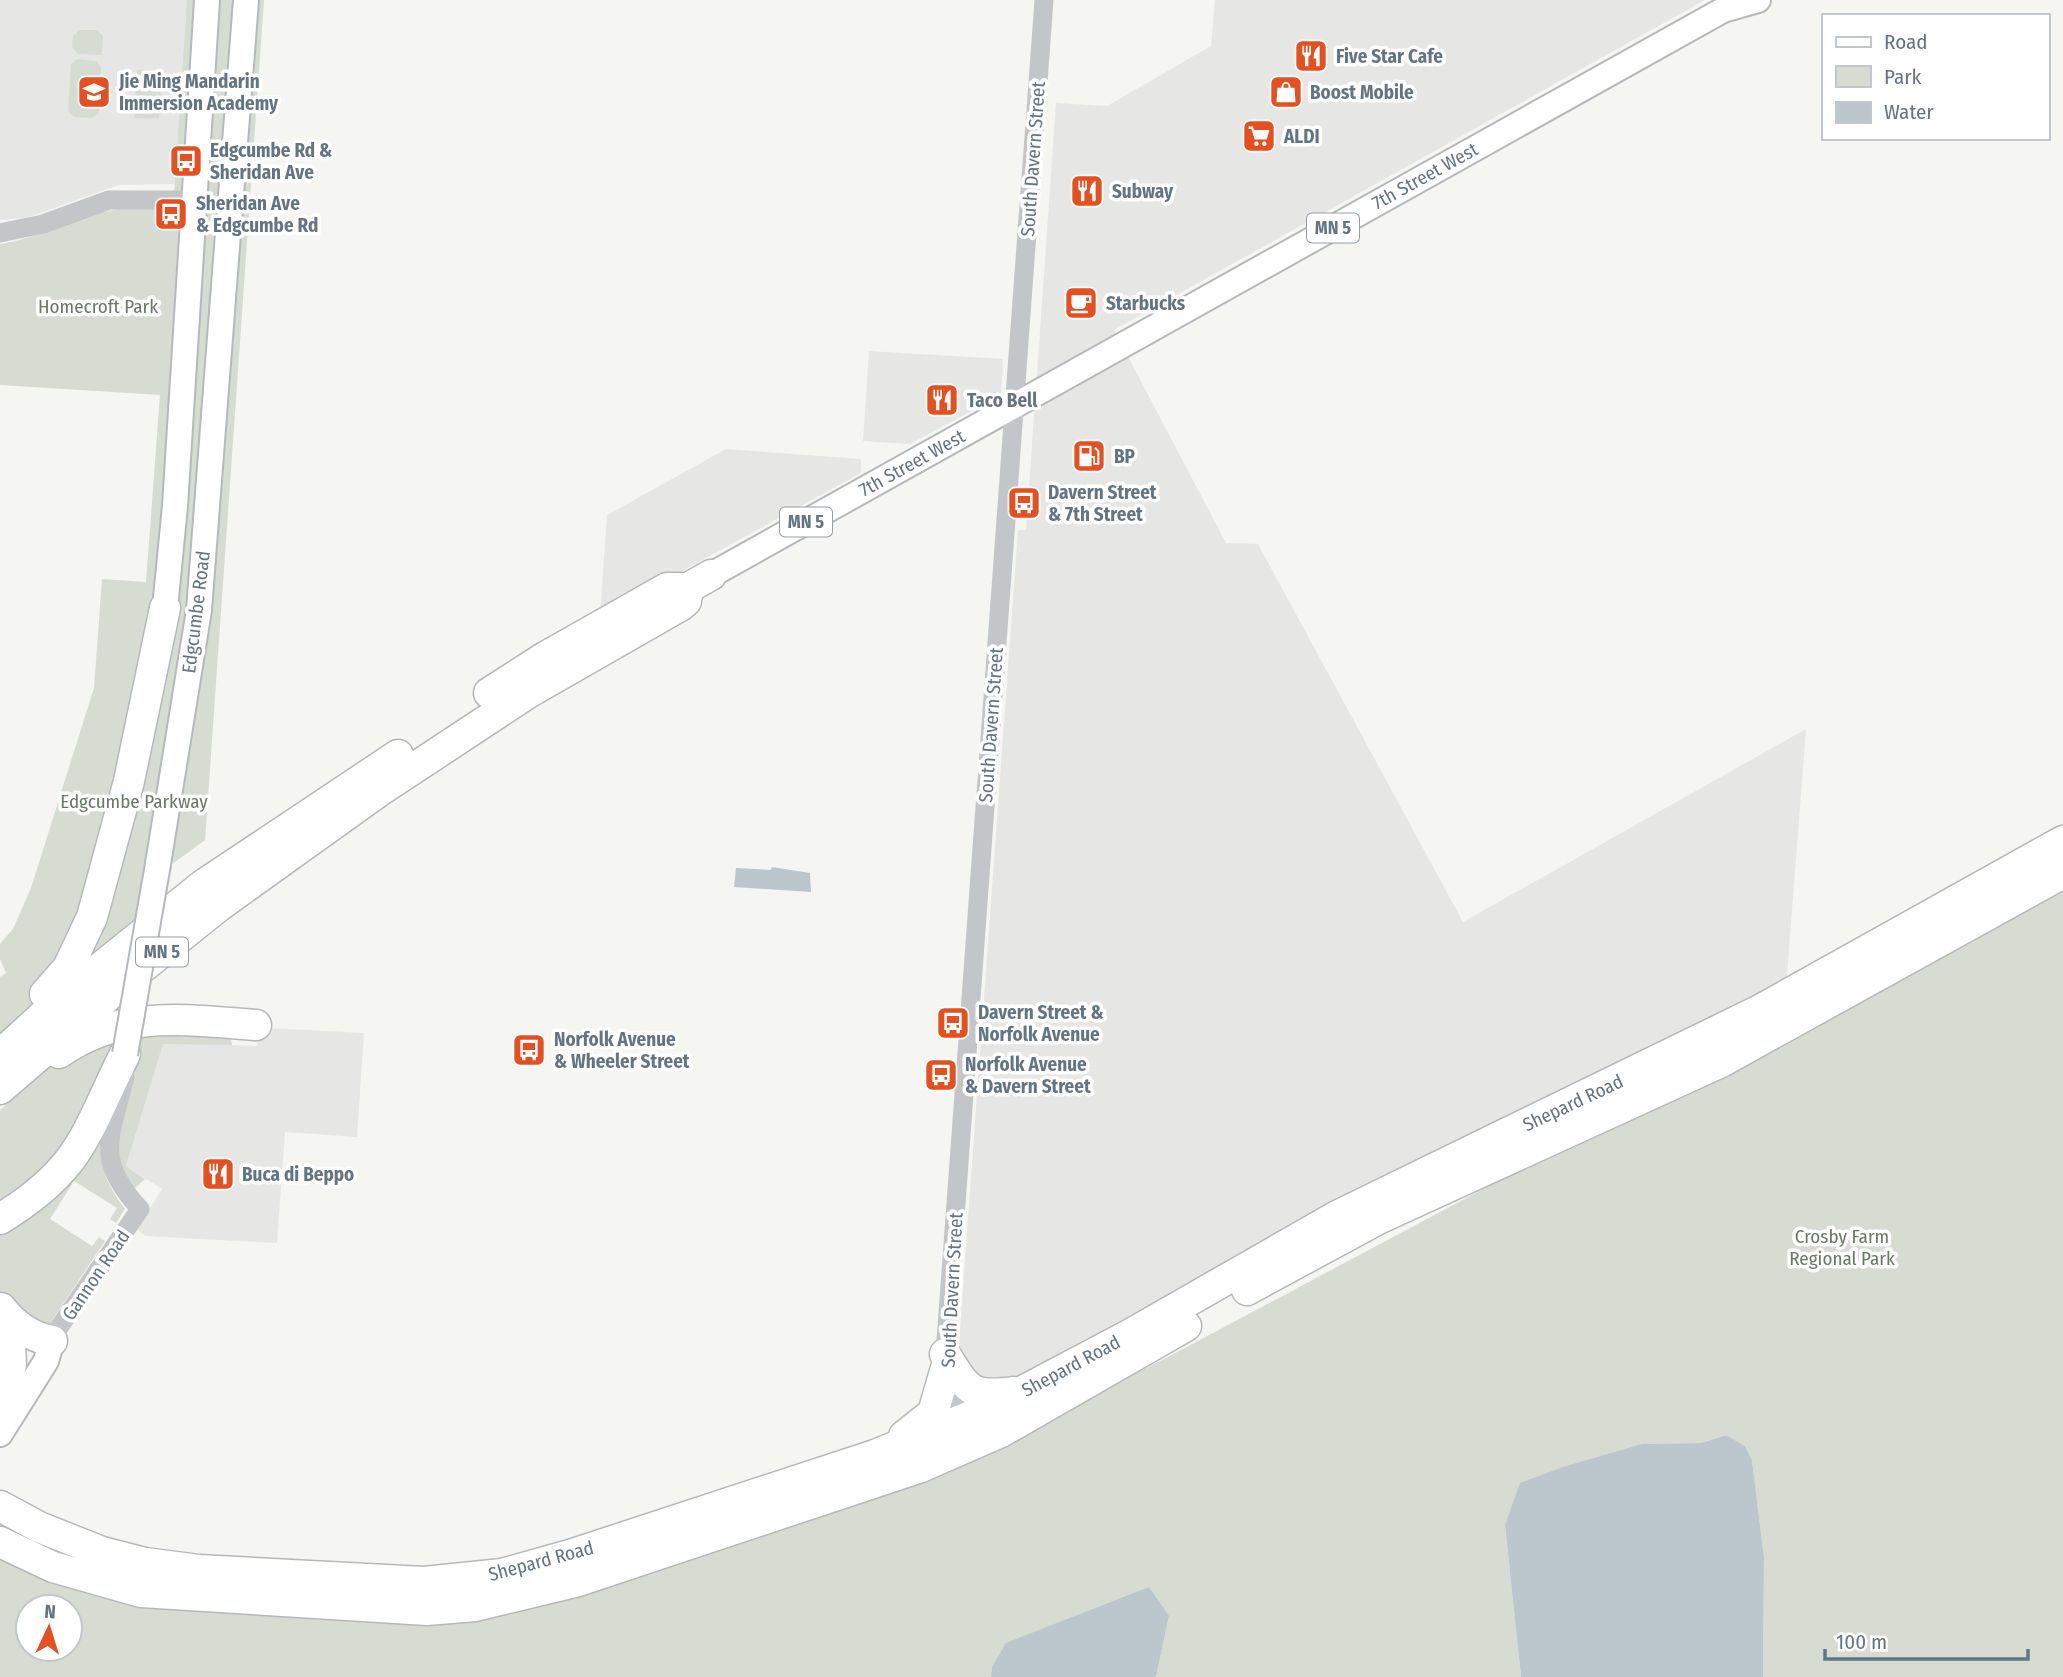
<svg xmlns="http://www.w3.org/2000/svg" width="2063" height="1677" font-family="'Fira Sans Condensed',sans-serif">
  <rect width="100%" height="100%" fill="#f5f5f1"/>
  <path fill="#e6e7e5" d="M0,0h193l-11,184 -63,1 -93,33 -26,2z
    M1215,0h490l-591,330 112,213 32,1 205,378 343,-193 -20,258 -787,401 -40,-23 -1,-9 60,-826h8l30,-427 51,3 104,-60z
    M869,351l134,8 -2,36 -91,49 -47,-3z
    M726,449l135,10v14l-261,143 7,-101z
    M267,1028l97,5 -7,104 -72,-5 -8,111 -132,-7 -8,-7 25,-40 -36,-23 37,-123 93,3z"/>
  <path fill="#d6dcd2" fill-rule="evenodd" d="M187,0h77l-59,840 -64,47 -6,33 -92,73 -43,41v-57l6,-4 -6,-14v-15l13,-15 18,-41 63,-200 8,-109 44,3 14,-187 -160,-10v-141c46,-7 88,-34 134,-37 12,0 26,3 39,4z
    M79,30h18l6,6 -1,19 -24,-1 -6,-7 1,-11z
    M77,59l19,2 5,6 -2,46 -7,5 -18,-1 -6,-6 3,-47z
    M137,70l25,1 -3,48 -25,-1z
    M2063,880v797h-300l1,-120 -12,-97 -7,-14 -20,-11 -24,8 -59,1 -137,81 16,152h-365l13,-61 -177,51 -1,10h-991v-126l398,66 572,-159 198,-101zM28,1607h42v42h-42z
    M139,1026l91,9 2,10 -69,-1 -37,122 19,13 -10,9 -16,-16 -3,-14z
    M116,1031l-8,44 -23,54 -85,84v-103l53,-46z
    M104,1118c-3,42 -5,57 21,91l-9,14 -6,-4 7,-11 -43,-27 -24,38 42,27 7,-9 6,4 -60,90 -45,-37v-67z"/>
  <path fill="#bbc7cc" d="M772,867l38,6 1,19 -77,-5 2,-19 35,2z
    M1726,1435l19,11 7,14 12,97 -1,120h-242l-16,-152 15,-42 43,-16 79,-23 59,-1z
    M1149,1587l20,29 -13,61h-165l1,-10 14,-24z"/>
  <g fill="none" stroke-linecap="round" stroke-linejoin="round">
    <defs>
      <path id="major" d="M711,575l1012,-565 35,-10
        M165,608l10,-102 32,-506
        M158,864l41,-254 47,-610
        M0,1434l46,-73 6,-20"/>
      <path id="highway" d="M688,588l23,-13
        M489,693l56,-36 122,-69h21
        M45,994l23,-26 24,-51 37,-136 36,-173
        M59,1053c62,-44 126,-33 197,-28
        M0,1055l60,-55 143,-115 195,-130
        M0,1089l123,-106 96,-77 159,-114 150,-99 152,-87 6,-5 2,-13
        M0,1219c82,-50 85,-85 125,-165
        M1247,1290l131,-71 343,-157 342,-189
        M1,1308c13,17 30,29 51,33
        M945,1354c22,35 24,44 68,38
        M2,1399l9,-34 -2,-46
        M904,1436l29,-23 13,-45
        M0,1506l39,21 63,25 43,11 54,7 225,12 78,-8 68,-19 305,-100 116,-47 138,-73 208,-119 423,-206 303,-169
        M0,1542l53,25 88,25 286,18 48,-4 100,-24 346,-115 80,-35 185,-106"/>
    </defs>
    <use href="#major" stroke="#b5b9bd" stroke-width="28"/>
    <use href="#highway" stroke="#b5b8bb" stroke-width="33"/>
    <path stroke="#c2c6c9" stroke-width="19" d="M0,233l43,-9 66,-24h84
      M45,1348l95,-139c-47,-51 -29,-72 -15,-133
      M968,1430l-17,-37 -6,-39 99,-1354"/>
    <use href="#major" stroke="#fff" stroke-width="24"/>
    <use href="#highway" stroke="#fff" stroke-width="30"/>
    <defs>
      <path id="major-bridge" d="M125,1054l33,-190"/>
    </defs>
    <use href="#major-bridge" stroke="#b5b9bd" stroke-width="28" stroke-linecap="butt"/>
    <use href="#major-bridge" stroke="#fff" stroke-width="24"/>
  </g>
  <defs>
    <symbol id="restaurant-square" viewBox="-11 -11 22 22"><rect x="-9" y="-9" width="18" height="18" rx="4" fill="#e65020" stroke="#fff"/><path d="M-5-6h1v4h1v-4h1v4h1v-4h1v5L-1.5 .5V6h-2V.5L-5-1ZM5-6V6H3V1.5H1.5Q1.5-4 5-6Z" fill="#fff"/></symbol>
    <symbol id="school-square" viewBox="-11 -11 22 22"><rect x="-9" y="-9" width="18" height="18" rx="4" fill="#e65020" stroke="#fff"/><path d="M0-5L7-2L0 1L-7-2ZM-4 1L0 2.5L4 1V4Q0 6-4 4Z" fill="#fff"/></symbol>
    <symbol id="shop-square" viewBox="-11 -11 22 22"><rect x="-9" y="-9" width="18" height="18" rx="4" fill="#e65020" stroke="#fff"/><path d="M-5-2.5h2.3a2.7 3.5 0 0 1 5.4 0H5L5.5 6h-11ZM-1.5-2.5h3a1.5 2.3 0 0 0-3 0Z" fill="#fff"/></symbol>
    <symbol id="supermarket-square" viewBox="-11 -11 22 22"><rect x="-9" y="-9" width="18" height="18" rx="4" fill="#e65020" stroke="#fff"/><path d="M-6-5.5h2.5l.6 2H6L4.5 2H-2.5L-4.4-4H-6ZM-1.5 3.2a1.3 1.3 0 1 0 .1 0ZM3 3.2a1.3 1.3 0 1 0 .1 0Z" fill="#fff"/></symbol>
    <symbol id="bus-square" viewBox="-11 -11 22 22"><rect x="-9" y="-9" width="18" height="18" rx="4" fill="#e65020" stroke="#fff"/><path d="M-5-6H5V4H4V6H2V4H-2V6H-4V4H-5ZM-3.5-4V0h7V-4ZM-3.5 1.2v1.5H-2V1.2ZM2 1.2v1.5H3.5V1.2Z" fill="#fff"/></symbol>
    <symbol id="cafe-square" viewBox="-11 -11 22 22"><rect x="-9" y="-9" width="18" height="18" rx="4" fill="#e65020" stroke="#fff"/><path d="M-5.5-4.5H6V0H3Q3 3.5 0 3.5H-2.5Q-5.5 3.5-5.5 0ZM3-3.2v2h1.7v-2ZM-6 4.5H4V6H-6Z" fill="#fff"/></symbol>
    <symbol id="fuel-square" viewBox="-11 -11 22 22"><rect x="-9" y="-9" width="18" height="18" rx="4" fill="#e65020" stroke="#fff"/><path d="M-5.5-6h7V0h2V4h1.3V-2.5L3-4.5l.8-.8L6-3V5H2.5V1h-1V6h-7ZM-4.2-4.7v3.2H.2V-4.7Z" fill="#fff"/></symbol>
  </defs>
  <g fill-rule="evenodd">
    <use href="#restaurant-square" x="1292" y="37" width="38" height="38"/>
    <use href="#school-square" x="75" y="73" width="38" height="38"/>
    <use href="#shop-square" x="1267" y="73" width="38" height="38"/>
    <use href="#supermarket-square" x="1240" y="117" width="38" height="38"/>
    <use href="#bus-square" x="167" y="142" width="38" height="38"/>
    <use href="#restaurant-square" x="1068" y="172" width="38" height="38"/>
    <use href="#bus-square" x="152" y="195" width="38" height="38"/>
    <use href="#cafe-square" x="1062" y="284" width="38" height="38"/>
    <use href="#restaurant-square" x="923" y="381" width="38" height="38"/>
    <use href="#fuel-square" x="1070" y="437" width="38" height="38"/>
    <use href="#bus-square" x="1005" y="484" width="38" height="38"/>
    <use href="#bus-square" x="934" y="1004" width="38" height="38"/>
    <use href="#bus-square" x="510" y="1031" width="38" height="38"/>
    <use href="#bus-square" x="922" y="1056" width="38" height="38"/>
    <use href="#restaurant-square" x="199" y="1155" width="38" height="38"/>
  </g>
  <g text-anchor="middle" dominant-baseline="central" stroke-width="7" stroke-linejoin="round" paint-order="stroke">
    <g fill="#fff" stroke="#929ea8" stroke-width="2">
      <rect x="1307" y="213.5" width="52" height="29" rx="5"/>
      <rect x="780" y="507.5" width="52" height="29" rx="5"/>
      <rect x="136" y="937.5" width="52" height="29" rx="5"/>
    </g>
    <g font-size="18" font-weight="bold" fill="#637483">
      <text x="1333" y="228">MN 5</text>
      <text x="806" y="522">MN 5</text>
      <text x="162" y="952">MN 5</text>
    </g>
    <g font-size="19" font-weight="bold" fill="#637483" stroke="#fff" text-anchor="start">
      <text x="1336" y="56">Five Star Cafe</text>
      <text x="119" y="81">Jie Ming Mandarin<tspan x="119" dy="22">Immersion Academy</tspan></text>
      <text x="1310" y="92">Boost Mobile</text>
      <text x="1284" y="136">ALDI</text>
      <text x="210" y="150">Edgcumbe Rd &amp;<tspan x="210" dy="22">Sheridan Ave</tspan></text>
      <text x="1112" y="191">Subway</text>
      <text x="196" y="203">Sheridan Ave<tspan x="196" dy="22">&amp; Edgcumbe Rd</tspan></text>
      <text x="1106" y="303">Starbucks</text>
      <text x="967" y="400">Taco Bell</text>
      <text x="1114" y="456">BP</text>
      <text x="1048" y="492">Davern Street<tspan x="1048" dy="22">&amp; 7th Street</tspan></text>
      <text x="978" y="1012">Davern Street &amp;<tspan x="978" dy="22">Norfolk Avenue</tspan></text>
      <text x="554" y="1039">Norfolk Avenue<tspan x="554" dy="22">&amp; Wheeler Street</tspan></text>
      <text x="965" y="1064">Norfolk Avenue<tspan x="965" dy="22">&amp; Davern Street</tspan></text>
      <text x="242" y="1174">Buca di Beppo</text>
    </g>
    <g font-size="19" fill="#637483" stroke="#fff">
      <text transform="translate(1033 159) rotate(-86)">South Davern Street</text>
      <text transform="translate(1425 176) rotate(-29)">7th Street West</text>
      <text transform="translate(912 463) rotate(-29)">7th Street West</text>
      <text transform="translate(196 612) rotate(-83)">Edgcumbe Road</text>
      <text transform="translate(991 725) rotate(-86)">South Davern Street</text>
      <text transform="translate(1573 1103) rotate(-25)">Shepard Road</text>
      <text transform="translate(96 1275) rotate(-56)">Gannon Road</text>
      <text transform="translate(952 1290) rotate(-87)">South Davern Street</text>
      <text transform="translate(1071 1366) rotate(-28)">Shepard Road</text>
      <text transform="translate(541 1561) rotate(-15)">Shepard Road</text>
    </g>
    <g font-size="19" fill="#677a62" stroke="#fff">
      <text x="98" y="306">Homecroft Park</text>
      <text x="134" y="801">Edgcumbe Parkway</text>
      <text x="1842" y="1236">Crosby Farm<tspan x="1842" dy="22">Regional Park</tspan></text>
    </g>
  </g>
  <rect x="1822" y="14" width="228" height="126" fill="#ffffff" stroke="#c1c7cd" stroke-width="2"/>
  <rect x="1836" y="37" width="35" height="10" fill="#ffffff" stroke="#c1c7cd" stroke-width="2"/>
  <text x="1884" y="49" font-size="21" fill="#637483">Road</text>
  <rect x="1836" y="66" width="35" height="21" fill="#d6dcd2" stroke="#c1c7cd" stroke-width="2"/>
  <text x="1884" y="84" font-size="21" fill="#637483">Park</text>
  <rect x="1836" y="102" width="35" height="21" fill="#bbc7cc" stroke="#c1c7cd" stroke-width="2"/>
  <text x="1884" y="119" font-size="21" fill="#637483">Water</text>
  <g transform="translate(49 1628) rotate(4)"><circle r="33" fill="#ffffff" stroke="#c1c7cd" stroke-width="2"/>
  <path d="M0-5L12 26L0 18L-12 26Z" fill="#e65020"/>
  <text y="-10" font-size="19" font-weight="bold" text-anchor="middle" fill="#637483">N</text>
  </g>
  <path d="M1825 1649v10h203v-10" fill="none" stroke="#637483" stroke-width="3.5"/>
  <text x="1836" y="1649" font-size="21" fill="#637483" stroke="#ffffff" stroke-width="5" paint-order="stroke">100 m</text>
</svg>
